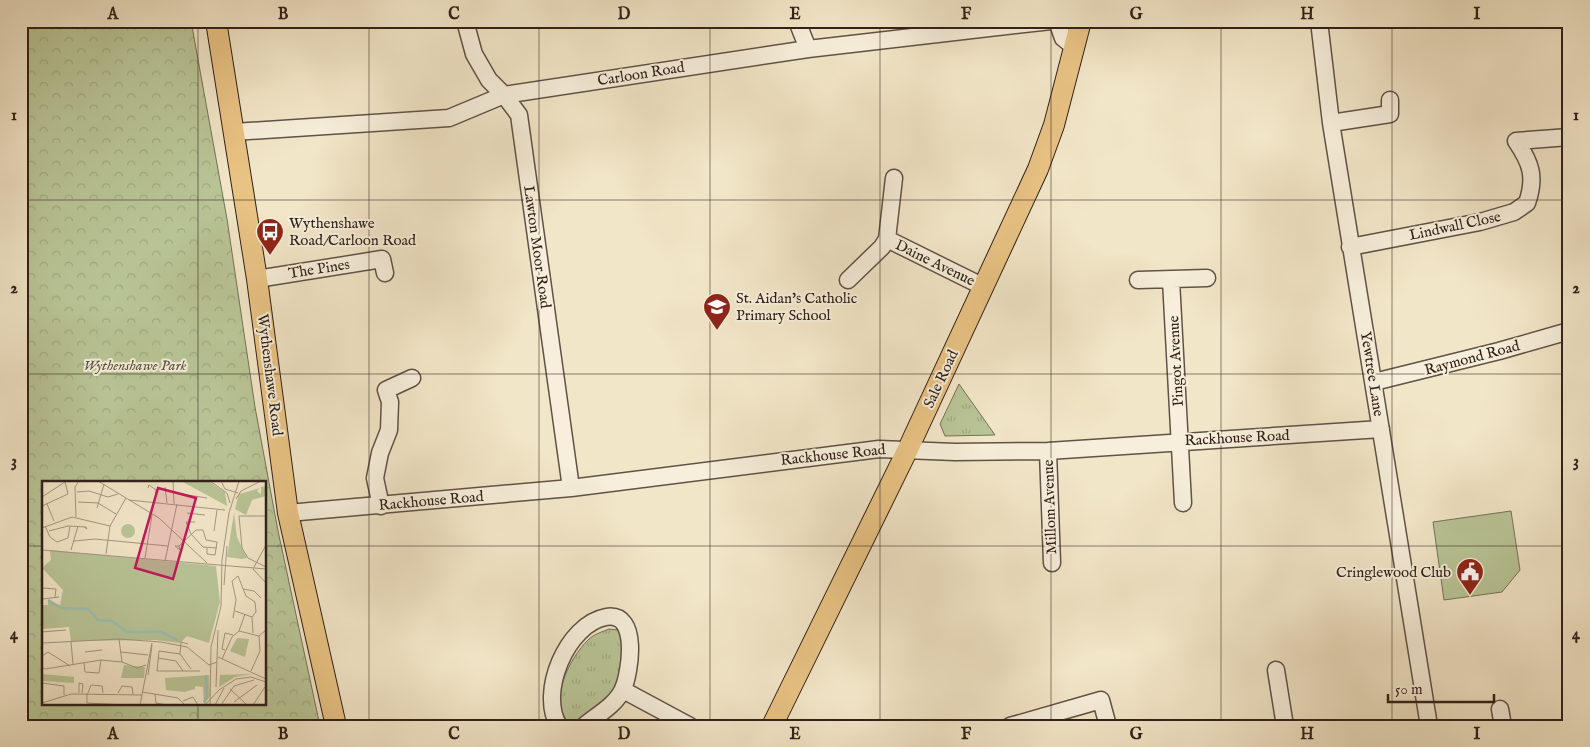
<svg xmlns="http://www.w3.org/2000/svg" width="1590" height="747" font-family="'IM FELL English',serif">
  <defs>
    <pattern id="grass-tufts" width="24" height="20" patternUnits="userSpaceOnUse" patternTransform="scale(1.25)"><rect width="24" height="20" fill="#b9c597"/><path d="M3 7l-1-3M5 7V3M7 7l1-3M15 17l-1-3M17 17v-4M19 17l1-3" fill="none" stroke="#9fa982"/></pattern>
    <pattern id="forest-crowns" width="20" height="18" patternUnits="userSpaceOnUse" patternTransform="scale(1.25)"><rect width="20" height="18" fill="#b9c597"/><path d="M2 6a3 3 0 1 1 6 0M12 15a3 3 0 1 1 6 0" fill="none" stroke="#9fa982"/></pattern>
  </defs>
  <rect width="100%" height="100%" fill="#f2e6c8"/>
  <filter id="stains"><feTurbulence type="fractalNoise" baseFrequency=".004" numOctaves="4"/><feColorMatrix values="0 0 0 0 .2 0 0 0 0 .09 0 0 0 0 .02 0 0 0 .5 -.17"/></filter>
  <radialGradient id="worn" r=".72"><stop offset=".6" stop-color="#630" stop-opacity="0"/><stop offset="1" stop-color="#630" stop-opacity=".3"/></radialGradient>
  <path fill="url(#grass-tufts)" stroke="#747258" d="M959,384l36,51 -50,1 -5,-12z
    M609,629l9,1c19,28 -15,99 -50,92 -20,-23 2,-64 20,-82 6,-6 14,-8 21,-11z"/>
  <path fill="url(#forest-crowns)" stroke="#747258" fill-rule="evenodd" d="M21,21h170l36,198 28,188 23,124 42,195h-299zM44,482h221v221h-221z"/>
  <path fill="#b9c597" stroke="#747258" d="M1511,511l9,59 -18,22 -58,8 -11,-78z"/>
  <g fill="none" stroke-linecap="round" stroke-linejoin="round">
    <defs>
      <path id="minor" d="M465,21l9,33 15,26 15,15 15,20 52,373
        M797,21l11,28
        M1057,21l6,17 11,9
        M1319,21l12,102 98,603
        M1331,123l59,-9v-14
        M234,132l215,-14 55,-23 304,-46 243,-28
        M894,178l-7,61 97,48
        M1350,247l130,-25 34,-10 13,-9c9,-26 4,-40 -11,-62l53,-4
        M257,279l125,-20 3,14
        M848,280l34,-33 5,-8
        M1138,280l69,-2
        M1171,280l12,223
        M1374,382l125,-31 70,-20
        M1048,451l4,112
        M381,506l-6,-28 5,-25 9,-23 1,-28 -4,-12 26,-12
        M288,513l283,-25 308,-39 76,3 93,-1 333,-22
        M1276,670l9,56
        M623,690l67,36
        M1500,709l3,17
        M559,726c-21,-33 8,-102 47,-109 34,-6 24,56 17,72 -7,16 -26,26 -39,37
        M1010,726l91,-26 7,26"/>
      <path id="major" d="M216,21l41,258 31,234 48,213
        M772,726l136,-277 130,-280 16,-44 27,-104"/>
    </defs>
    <use href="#minor" stroke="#605246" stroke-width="19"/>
    <use href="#major" stroke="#30201a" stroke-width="22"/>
    <use href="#minor" stroke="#f7efdb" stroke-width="16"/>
    <use href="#major" stroke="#e9c384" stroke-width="20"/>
  </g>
  <path fill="none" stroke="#30201a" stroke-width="1" stroke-opacity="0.55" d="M198,21v461M369,21v705M539,21v705M710,21v705M880,21v705M1051,21v705M1221,21v705M1392,21v705M21,200h1548M21,374h1548M21,546h23M265,546h1304M198,703v23"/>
  <defs>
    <symbol id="bus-pin" viewBox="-11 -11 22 30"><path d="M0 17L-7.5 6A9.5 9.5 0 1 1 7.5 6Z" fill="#8f2418" stroke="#f7efdb"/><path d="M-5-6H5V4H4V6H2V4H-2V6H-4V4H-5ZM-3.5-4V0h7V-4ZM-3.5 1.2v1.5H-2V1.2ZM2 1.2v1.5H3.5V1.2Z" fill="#fff"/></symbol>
    <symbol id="school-pin" viewBox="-11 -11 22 30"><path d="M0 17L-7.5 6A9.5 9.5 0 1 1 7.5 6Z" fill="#8f2418" stroke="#f7efdb"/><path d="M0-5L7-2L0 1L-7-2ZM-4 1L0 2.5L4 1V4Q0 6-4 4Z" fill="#fff"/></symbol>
    <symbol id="civic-pin" viewBox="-11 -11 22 30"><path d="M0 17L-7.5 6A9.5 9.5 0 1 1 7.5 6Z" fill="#8f2418" stroke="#f7efdb"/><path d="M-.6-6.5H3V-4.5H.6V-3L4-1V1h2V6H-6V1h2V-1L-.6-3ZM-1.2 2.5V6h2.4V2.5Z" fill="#fff"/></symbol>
  </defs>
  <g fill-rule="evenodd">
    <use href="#bus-pin" x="254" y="216" width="32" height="43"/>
    <use href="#school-pin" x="701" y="291" width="32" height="43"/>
    <use href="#civic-pin" x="1454" y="556" width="32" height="43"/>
  </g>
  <g text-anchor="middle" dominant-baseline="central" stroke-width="4" stroke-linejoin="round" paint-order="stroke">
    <g font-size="15" fill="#30201a" stroke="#f7efdb">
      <text transform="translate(641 74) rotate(-9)">Carloon Road</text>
      <text transform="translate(1455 226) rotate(-12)">Lindwall Close</text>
      <text transform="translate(537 247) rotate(82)">Lawton Moor Road</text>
      <text transform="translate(935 263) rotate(26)">Daine Avenue</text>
      <text transform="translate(319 269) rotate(-9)">The Pines</text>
      <text transform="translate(1472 358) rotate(-15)">Raymond Road</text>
      <text transform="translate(1176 361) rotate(-93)">Pingot Avenue</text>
      <text transform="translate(1372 374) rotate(81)">Yewtree Lane</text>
      <text transform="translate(270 375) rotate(83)">Wythenshawe Road</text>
      <text transform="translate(941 379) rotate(-65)">Sale Road</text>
      <text transform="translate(1237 438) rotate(-3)">Rackhouse Road</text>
      <text transform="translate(833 455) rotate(-6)">Rackhouse Road</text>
      <text transform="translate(431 501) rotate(-5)">Rackhouse Road</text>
      <text transform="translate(1050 507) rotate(-92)">Millom Avenue</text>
    </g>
    <g font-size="15" fill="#30201a" stroke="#f7efdb" text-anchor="start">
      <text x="289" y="223">Wythenshawe<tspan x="289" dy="17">Road/Carloon Road</tspan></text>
      <text x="736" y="298">St. Aidan's Catholic<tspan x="736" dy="17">Primary School</tspan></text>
      <text x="1451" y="572" text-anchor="end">Cringlewood Club</text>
    </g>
    <g font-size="15" font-style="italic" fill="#595240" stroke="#f7efdb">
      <text x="135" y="365">Wythenshawe Park</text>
    </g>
  </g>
  <g transform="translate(42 481)">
    <rect width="224" height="224" fill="#f2e6c8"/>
    <path d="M210,193l-17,3 -16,10 1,-12z" fill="#b9c597"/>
    <path d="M139,0h27l17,11 2,14zM224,5v10l-14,4 -6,15 -11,-6 4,-15 21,-6 -3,3 4,3v-7zM192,32l3,24 10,21 -5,1 -15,-2zM79 50a7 7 0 1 1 14 0a7 7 0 1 1-14 0ZM8,69l166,16 4,36 -11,41 -22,-7 -7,7 -24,-3 -85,1 -2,-14 -27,2v-24h6v-4l12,4 3,-15 -21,-22 9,-8zM195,157l12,1 -4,18 -15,-6zM82,184l21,2 -1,11h-23zM167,194l1,21 -6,9 -1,-18 -8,-1v3l-11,3 -18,-2 -1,-12z" fill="#b9c597"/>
    <path d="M46,120l4,3h12v13l-11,-7zM0,193l32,3v6l-31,-2z" fill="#b9c597"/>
    <path d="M24 109a7 7 0 1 1 14 0a7 7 0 1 1-14 0ZM1,125l12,1 -1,14 -12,-1v-7l9,1 -9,-2zM20 136a7 7 0 1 1 14 0a7 7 0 1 1-14 0ZM58,141l2,14 -11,1 -1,-6v6l-11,1 -1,-7h12v-8z" fill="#b9c597"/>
    <path fill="none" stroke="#9cc0b1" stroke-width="2.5" d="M6,119l13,8 27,1 10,11 14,1 15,11h34l17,8M162,221l3,-5 -1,-22"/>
    <path fill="none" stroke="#a49782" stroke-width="1" d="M56,0l61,37 48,45M131,0l1,23M168,0l17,12 3,10M179,0l4,8 13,4M123,6l2,16M106,7l1,-3 7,5 -1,11M35,11l12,-1 19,6 10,-3M133,12l32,5M0,16l23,-15M194,18l5,-8 20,-10M87,19l96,10M36,21l20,1 18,11M5,23l7,17M0,25l26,-12 -3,-12M55,27l7,-24M145,32l18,2M224,35h-27l3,32 6,10 18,9M34,36l-1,-30 4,-6M3,45l5,11 7,5 11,-4 2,-12M0,47l30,-11 38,9M7,50l19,-5 18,1 1,2 -3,-2M172,50l3,-21M149,53l12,13 14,1M149,53l-5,-12h9M32,60l21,-2 73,7M224,64l-13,24 13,14M137,65l1,4 -5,-4h4l17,-16h7l3,10 11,2M165,67v6l8,1 2,-13M0,69l224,19M29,69l7,-24M64,73l4,-28 16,-28M103,77l7,-43M123,80l12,-57M196,95l8,20 9,6 1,10M182,104l3,-39M0,107l14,1 -1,8M201,108l11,2 7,7M0,118l17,-2M193,130l17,6 4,-5M210,136l1,16M191,137l3,-18 -4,-19 6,-5M197,150l20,5M0,151l24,-2M77,158l3,23M29,161l2,22M0,162l77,-4 42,3 26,5 22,18 8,-3M183,169l-3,-1 3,-16 8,2M43,171l17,-2M79,171l27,3M138,173l-21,-3 -2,20h43M138,173l1,-12 7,2M138,173l11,15M0,175l6,-4 22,14M176,176l48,22M116,177l18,3 7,10M180,178l10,-22 7,-6 6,-17M42,182l1,9 14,1 2,-13M0,186l3,2 56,-9 21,2 15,6 9,-3M209,190l9,-20 -1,-15 7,-6M106,194l4,-30M0,202l22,3v9M174,206l2,-57M188,208l17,16M100,211l36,6 7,7M37,212v-10l4,1 -1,9M45,212v10l37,2M46,212l3,-8 11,1 1,7M76,212l4,-7 10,1 1,7M113,213l1,9 11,2M141,220l10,-4 5,8M192,221l23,-17M0,222l29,-9 71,1M98,224l12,-62M163,224l14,-15 17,-11 15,-2 15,5M168,224l1,-58 10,-41 1,-46 7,-47 10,-32M173,224l9,-17M179,224l13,-19 20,-6M211,224l12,-18"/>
    <path fill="#c2185b" fill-opacity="0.15" stroke="#c2185b" stroke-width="2.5" d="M116,7l38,10 -23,81 -38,-11z"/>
    <rect width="224" height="224" fill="none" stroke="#30201a" stroke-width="2.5"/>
  </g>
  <rect width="1590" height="747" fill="none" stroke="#f2e6c8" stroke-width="55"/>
  <path d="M1388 694v8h106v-8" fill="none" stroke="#30201a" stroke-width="2.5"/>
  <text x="1395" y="694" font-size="15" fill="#30201a" stroke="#f7efdb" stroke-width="4" paint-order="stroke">50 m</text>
  <rect x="28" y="28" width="1534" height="692" fill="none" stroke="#30201a" stroke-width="2"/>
  <g font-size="16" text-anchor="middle" font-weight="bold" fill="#30201a">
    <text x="113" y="19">A</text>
    <text x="283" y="19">B</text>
    <text x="454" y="19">C</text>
    <text x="624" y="19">D</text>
    <text x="795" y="19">E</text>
    <text x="966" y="19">F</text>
    <text x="1136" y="19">G</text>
    <text x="1307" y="19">H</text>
    <text x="1477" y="19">I</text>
    <text x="14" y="120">1</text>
    <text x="1576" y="120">1</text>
    <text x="14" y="293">2</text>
    <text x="1576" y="293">2</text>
    <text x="14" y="466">3</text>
    <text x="1576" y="466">3</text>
    <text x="14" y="639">4</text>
    <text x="1576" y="639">4</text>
    <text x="113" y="739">A</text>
    <text x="283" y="739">B</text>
    <text x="454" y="739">C</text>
    <text x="624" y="739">D</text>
    <text x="795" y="739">E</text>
    <text x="966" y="739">F</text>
    <text x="1136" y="739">G</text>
    <text x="1307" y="739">H</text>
    <text x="1477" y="739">I</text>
  </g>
  <rect width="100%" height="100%" filter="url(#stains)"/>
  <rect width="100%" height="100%" fill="url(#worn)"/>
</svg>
